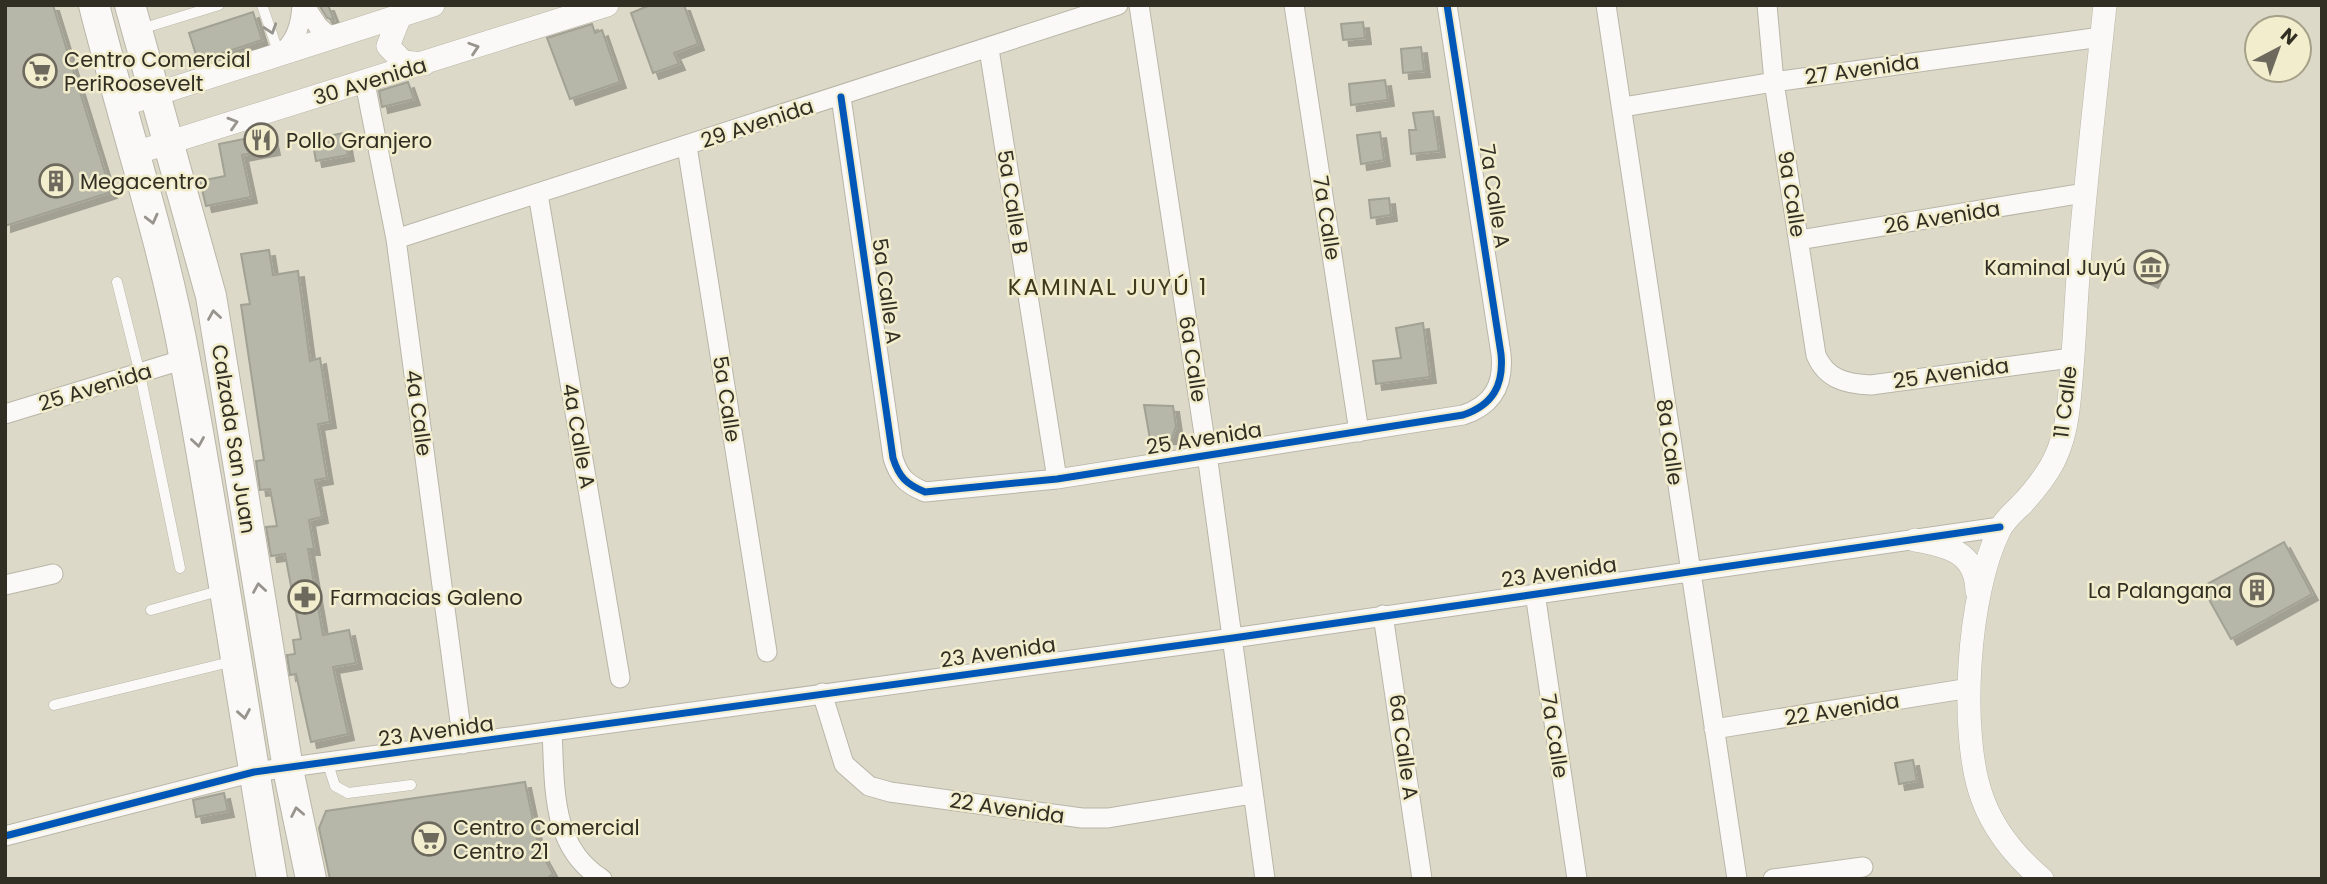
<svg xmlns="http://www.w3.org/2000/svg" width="2327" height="884" font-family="Poppins,sans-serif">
  <defs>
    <filter id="shadow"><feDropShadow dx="6" dy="6" stdDeviation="0" flood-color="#0004"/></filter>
  </defs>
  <rect width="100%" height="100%" fill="#ddd9c8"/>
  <path fill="#b6b7a9" stroke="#a1a194" stroke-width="2" filter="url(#shadow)" d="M5,5h48l58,187 -106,34z
    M319,5h9l6,15 -7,-2z
    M650,5h34l14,39 -24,9 5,11 -26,9 -22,-60z
    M253,12l9,28 -64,21 -9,-28z
    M1363,22l2,16 -22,2 -2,-16z
    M592,24l3,9 7,-3 18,52 -50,17 -23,-61z
    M1421,47l3,24 -21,2 -2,-24z
    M1385,80l3,20 -37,5 -2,-21z
    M408,82l6,17 -32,8 -3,-16z
    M1433,111l6,40 -28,3 -2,-24h7l-3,-17z
    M269,126l5,23 -32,6 9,42 -45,9 -6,-25 25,-5 -6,-32 30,-6 -1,-6z
    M1380,132l4,28 -23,4 -4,-29z
    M344,133l4,22 -32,6 -4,-22z
    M1389,198l2,17 -20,3 -2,-18z
    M269,250l4,25 25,-4 12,90 10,-3 10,64 -12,2 9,54 -12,2 7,37 -13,3 5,29h-6l15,86 26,-5 7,33 -23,4 15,67 -37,8 -15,-68 -6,1 -3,-20 8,-1 -2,-14 8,-1 -16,-85 -14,2 -5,-29 11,-1 -7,-37 -10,1 -4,-29 8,-1 -23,-155 9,-1 -9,-50z
    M2150,252l13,7 -11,23 -14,-7z
    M1423,323l7,54 -54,7 -3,-23 28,-3 -5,-30z
    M1144,405l29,1 3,20 -4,12 -22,1z
    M2284,542l28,52 -81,45 -29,-52z
    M1913,760l4,21 -18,3 -4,-21z
    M525,782l14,67 14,25 -7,5h-216l-11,-51 7,-17z
    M224,793l4,18 -32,6 -3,-17z"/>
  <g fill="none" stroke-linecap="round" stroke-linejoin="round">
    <defs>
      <path id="service" d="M262,5l17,49
        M141,29l78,-24
        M117,282l23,92 40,194
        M151,610l71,-20
        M54,705l180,-44
        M328,764l7,22 13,7 63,-8"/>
      <path id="minor" d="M304,5l14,21 10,9h11
        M1139,5l68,449 58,425
        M1294,5l65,427
        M1606,5l131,874
        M1767,5l7,77 42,273c10,24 30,29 55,30l200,-27
        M989,49l68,430
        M279,54c17,-10 22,-30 23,-49
        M365,83l31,156 67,505
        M841,97l52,361c6,19 13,26 32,34l132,-13 406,-64c30,-10 41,-30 38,-61l-54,-349
        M1623,107l151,-25 327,-45
        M687,146l80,506
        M538,194l82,484
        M396,239l722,-234
        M1799,240l285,-47
        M5,414l180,-55
        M5,585l48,-11
        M1535,593l42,286
        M1383,615l39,264
        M822,693l22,71 25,22 21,6 192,26h26l144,-24
        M1714,729l256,-41
        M552,731c3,54 -2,116 50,148
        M5,836l249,-64 979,-134 767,-111
        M1773,879l90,-12"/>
      <path id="tertiary" d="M400,16l-12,30 15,16 21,2
        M119,106l314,-101
        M132,154l475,-149
        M1915,540c32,6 61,11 62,51
        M2042,879c-26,-22 -47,-47 -59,-79 -25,-65 -15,-207 16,-269 5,-11 16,-20 24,-28 27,-30 40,-51 45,-93 6,-48 7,-98 11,-147 7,-86 17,-172 26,-258"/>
      <path id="primary" d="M94,5c30,119 69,235 91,355 32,172 58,346 87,519
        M130,5l81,291 77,473 23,110"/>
    </defs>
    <use href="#service" stroke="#b9b6a8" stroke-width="11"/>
    <use href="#minor" stroke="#b9b6a8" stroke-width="21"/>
    <use href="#tertiary" stroke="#b9b6a8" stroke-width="24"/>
    <use href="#primary" stroke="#b9b6a8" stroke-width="32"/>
    <use href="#service" stroke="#faf9f7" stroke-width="10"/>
    <use href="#minor" stroke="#faf9f7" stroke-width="19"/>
    <use href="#tertiary" stroke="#faf9f7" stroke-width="23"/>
    <use href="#primary" stroke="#faf9f7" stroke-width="30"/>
    <defs>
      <path id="cycleway" d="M841,97l52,361c6,19 13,26 32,34l132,-13 406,-64c30,-10 41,-30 38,-61l-54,-349
        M5,836l249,-64 979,-134 767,-111"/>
    </defs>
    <use href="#cycleway" stroke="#f2edcd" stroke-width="11"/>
    <use href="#cycleway" stroke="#0057b8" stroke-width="7"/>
  </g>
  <defs><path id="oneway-chevron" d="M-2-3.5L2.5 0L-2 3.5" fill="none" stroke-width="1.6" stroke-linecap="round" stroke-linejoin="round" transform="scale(1.75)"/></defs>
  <g stroke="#96948d">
    <use href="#oneway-chevron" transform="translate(271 29) rotate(72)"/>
    <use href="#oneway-chevron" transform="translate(474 48) rotate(-18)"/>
    <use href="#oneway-chevron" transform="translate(233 123) rotate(-17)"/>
    <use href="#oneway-chevron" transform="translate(152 219) rotate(76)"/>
    <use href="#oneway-chevron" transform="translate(214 315) rotate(-99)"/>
    <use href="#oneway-chevron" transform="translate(198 442) rotate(81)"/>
    <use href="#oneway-chevron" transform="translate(259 588) rotate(-99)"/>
    <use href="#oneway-chevron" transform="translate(244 714) rotate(80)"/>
    <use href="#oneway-chevron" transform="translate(297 812) rotate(-101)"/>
  </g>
  <defs>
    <symbol id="supermarket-ring" viewBox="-11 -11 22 22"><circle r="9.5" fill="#f2edcd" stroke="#6d6a5d" stroke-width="1.5"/><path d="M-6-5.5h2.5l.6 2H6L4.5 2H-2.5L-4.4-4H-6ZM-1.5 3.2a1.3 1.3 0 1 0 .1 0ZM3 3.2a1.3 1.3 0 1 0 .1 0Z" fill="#6d6a5d"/></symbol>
    <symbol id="restaurant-ring" viewBox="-11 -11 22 22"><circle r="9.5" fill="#f2edcd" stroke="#6d6a5d" stroke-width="1.5"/><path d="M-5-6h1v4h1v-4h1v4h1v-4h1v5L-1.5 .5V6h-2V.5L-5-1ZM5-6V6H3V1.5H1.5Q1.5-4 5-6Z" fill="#6d6a5d"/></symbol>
    <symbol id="building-ring" viewBox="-11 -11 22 22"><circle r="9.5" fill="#f2edcd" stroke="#6d6a5d" stroke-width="1.5"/><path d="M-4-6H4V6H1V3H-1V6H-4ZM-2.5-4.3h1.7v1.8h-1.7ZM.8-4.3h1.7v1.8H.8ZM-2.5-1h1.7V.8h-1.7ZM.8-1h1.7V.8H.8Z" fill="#6d6a5d"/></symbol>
    <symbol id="museum-ring" viewBox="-11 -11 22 22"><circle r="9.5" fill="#f2edcd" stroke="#6d6a5d" stroke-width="1.5"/><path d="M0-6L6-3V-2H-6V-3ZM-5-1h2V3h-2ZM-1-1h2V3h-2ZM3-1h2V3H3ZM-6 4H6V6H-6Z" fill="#6d6a5d"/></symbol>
    <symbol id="pharmacy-ring" viewBox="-11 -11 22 22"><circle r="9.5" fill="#f2edcd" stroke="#6d6a5d" stroke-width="1.5"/><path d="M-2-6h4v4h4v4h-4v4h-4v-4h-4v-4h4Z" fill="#6d6a5d"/></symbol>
  </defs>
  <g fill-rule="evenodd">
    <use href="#supermarket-ring" x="21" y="52" width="38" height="38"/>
    <use href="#restaurant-ring" x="242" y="121" width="38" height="38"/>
    <use href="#building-ring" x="37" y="162" width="38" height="38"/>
    <use href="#museum-ring" x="2132" y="248" width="38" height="38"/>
    <use href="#building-ring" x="2238" y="571" width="38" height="38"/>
    <use href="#pharmacy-ring" x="286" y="578" width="38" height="38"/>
    <use href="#supermarket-ring" x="410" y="820" width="38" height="38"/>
  </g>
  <g text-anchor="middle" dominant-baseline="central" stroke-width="5" stroke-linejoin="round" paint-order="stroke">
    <g font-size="21" fill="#312f23" stroke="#f2edcd" text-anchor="start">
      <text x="64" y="59">Centro Comercial<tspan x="64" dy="24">PeriRoosevelt</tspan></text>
      <text x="286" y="140">Pollo Granjero</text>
      <text x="80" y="181">Megacentro</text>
      <text x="2126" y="267" text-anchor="end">Kaminal Juyú</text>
      <text x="2232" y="590" text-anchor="end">La Palangana</text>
      <text x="330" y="597">Farmacias Galeno</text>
      <text x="453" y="827">Centro Comercial<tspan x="453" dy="24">Centro 21</tspan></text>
    </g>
    <g font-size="21" fill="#312f23" stroke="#f2edcd">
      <text transform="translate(1862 69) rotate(-8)">27 Avenida</text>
      <text transform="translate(370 81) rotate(-17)">30 Avenida</text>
      <text transform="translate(757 123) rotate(-18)">29 Avenida</text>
      <text transform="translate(1792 194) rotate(81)">9a Calle</text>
      <text transform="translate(1495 196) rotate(81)">7a Calle A</text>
      <text transform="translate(1013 202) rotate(81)">5a Calle B</text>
      <text transform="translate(1942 217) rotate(-9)">26 Avenida</text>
      <text transform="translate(1327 218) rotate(81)">7a Calle</text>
      <text transform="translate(887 291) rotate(82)">5a Calle A</text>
      <text transform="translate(1193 359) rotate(81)">6a Calle</text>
      <text transform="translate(1951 373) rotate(-8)">25 Avenida</text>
      <text transform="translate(95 387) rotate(-17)">25 Avenida</text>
      <text transform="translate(727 399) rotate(81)">5a Calle</text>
      <text transform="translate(2065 402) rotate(-83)">11 Calle</text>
      <text transform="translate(419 413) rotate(82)">4a Calle</text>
      <text transform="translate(579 436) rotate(80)">4a Calle A</text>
      <text transform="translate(1204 438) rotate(-9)">25 Avenida</text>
      <text transform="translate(234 439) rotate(81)">Calzada San Juan</text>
      <text transform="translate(1670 442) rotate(82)">8a Calle</text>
      <text transform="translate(1559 572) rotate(-8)">23 Avenida</text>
      <text transform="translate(998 652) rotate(-8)">23 Avenida</text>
      <text transform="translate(1842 709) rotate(-9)">22 Avenida</text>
      <text transform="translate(436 731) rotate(-8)">23 Avenida</text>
      <text transform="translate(1555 736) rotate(81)">7a Calle</text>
      <text transform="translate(1404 747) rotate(82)">6a Calle A</text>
      <text transform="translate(1007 808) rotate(8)">22 Avenida</text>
    </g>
    <g font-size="23" letter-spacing="2" fill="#3d381e" stroke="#f2edcd">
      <text x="1108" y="287">KAMINAL JUYÚ 1</text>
    </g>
  </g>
  <rect width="2327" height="884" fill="none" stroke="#312f23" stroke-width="14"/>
  <g transform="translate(2278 49) rotate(41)"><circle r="33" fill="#f2edcd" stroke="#a5a189" stroke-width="2"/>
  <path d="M0-5L12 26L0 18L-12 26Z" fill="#6d6a5d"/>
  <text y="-10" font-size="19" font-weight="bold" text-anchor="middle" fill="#312f23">N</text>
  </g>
</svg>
